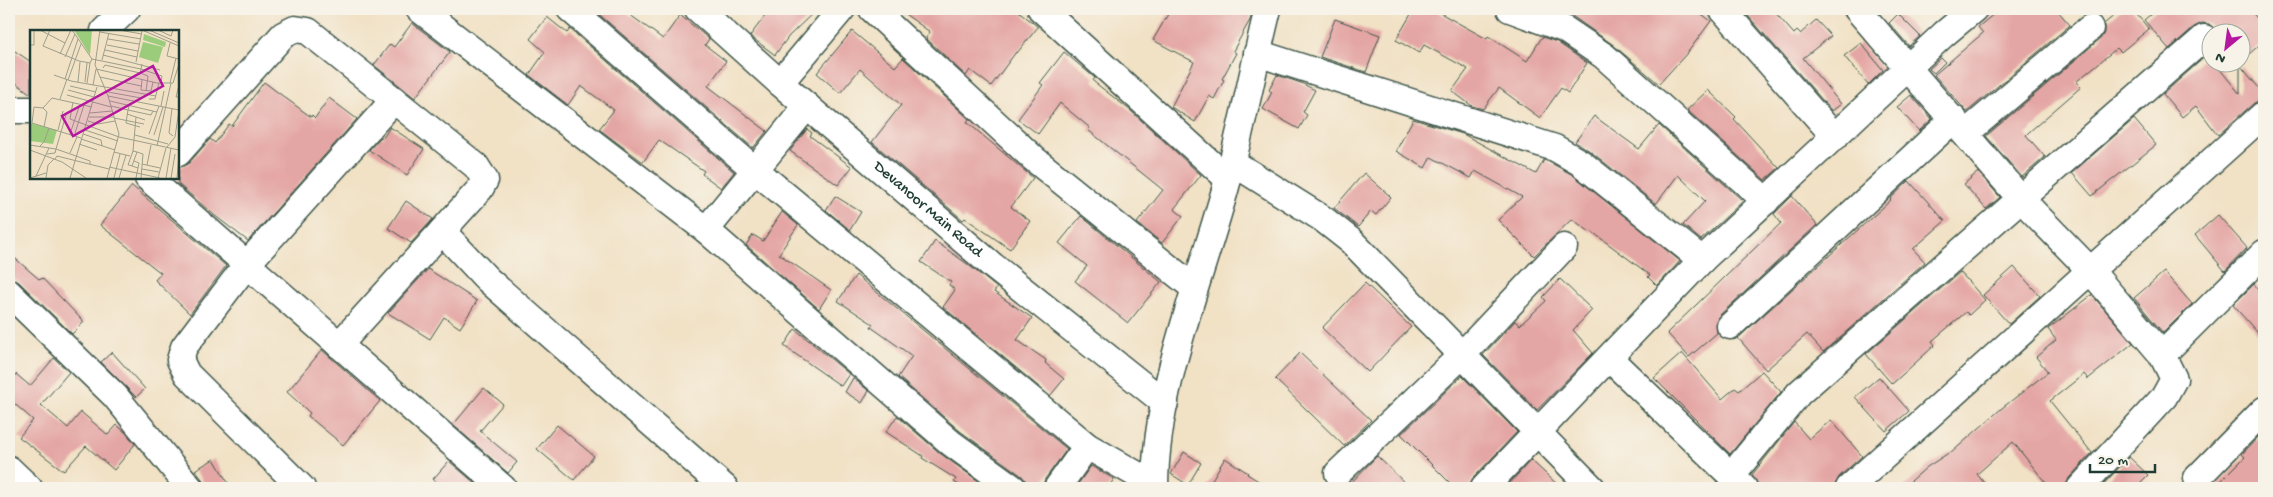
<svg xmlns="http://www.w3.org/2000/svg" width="2273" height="497" font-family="'Gochi Hand',sans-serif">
  <rect width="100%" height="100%" fill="#f7f3e8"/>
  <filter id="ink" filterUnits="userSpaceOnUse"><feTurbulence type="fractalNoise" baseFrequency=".02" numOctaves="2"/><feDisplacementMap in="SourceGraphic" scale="10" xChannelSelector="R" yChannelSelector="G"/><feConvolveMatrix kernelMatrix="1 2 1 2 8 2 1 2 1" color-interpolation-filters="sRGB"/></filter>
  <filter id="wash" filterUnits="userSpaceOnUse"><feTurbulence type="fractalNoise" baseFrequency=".0096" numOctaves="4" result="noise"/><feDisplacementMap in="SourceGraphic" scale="20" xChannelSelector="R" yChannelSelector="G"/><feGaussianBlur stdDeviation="1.12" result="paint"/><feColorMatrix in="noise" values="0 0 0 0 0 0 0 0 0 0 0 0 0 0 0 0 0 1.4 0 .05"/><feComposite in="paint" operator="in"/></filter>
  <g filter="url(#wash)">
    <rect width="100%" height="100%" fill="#f1e1c5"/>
    <g id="blocks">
      <path fill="#e4a6a4" d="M593,9h29l41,30 17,-24 29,24 -4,6 21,16 -18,25 59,45 -14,17z
        M770,9h47l-28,27 -14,19 -25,-19z
        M898,9h118l22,18 -21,26 -1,-1 -25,34 -21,-16 -4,6 -40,-38 4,-6z
        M1171,9h82l-3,11 -17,31 3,2 -14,26 2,1 -10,19 -5,-3 -14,26 -24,-15 23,-45 -41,-22z
        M1414,9h19l54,30 1,-3 39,25 15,-24 15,5 30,21 -19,30 -7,-5 -21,30 -41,-30 -16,21 -11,-3 -20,-15 16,-22 -44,-24 -5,8 -23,-13z
        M1553,9h142l16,12 -23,31 -29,32 -47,-40 -40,-28z
        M1742,9h30l22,25 3,-3 3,3 16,-14 15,16 -28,22 38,46 -9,7z
        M2000,9h56l14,16 -103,87 -33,-37 49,-42 -5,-6z
        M2122,9h10l17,20 -28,23 -4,-4 -41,34 5,5 -52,45 -3,3 19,22 -23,20 -36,-41 114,-97 4,-6v-9z
        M2157,9h92l15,17v15l-24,21v-30h-22l-9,-8 -7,-1 -8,4 -25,22 -25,-29z
        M1898,14l22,22 -11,10 -20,-23z
        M547,17l20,16 3,-4 164,143 -13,16 -19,-14 2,-3 -45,-31 -16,22 -44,-33 15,-19 -33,-24 -13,19 -39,-30 16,-23 -15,-13z
        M1335,19l45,16 -14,37 -46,-15z
        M412,23l38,29 -35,46 -41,-33 16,-21 4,3z
        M852,31l43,36 8,-9 66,61 -2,3 66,56 -22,29 19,14 -20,28 -45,-31 -2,2 -91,-78 29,-37 -41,-36 -20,24 -23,-20z
        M1861,43l22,27 -15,15 -24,-29z
        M9,47l22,15v32l-22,-16z
        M1064,52l31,26 -2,3 38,30 70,64 -27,34 9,7 -21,27 -25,-20 26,-33 -75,-60 2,-2 -30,-25 -22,31 -20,-15 25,-34 -3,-2z
        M2207,55l3,7h4l26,32v-29l24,29v5l-10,4 -36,32 -22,-29 -14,11 -19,-23z
        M1941,58l4,4 -11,11 -5,-4z
        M1277,75l24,8 14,7 -12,22 4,3 -8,14 -36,-20 9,-17 -3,-2z
        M264,82l47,35 1,-2 3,3 14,-20 28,21 -109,122 -34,-26 -36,-31v-16l11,-5 21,-24 5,4 14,-19 3,2z
        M1708,90l28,27 -2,2 45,49 -14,12 -78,-70z
        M1911,95l21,24 -13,12 -22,-24z
        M1594,116l45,33 20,-24 84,76 -42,39 -18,-15 22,-24 -27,-26 -22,29 -66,-53 -15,-9z
        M1413,119l50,15 73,40 8,-14 5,2 24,13 107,86 -23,25 -9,-9 2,-2 -59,-44 -1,1 -18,-13 -38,37 -36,-36 24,-23 -47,-26 -4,7 -40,-21 -6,11 -29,-17z
        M2134,119l22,26 -64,51 -20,-23z
        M390,127l34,22 -17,26 -38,-25 12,-13 2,1z
        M807,129l5,4 -2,3 42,31 -14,18 -48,-34z
        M1978,172l22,25 -14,12 -22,-25z
        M1364,173l27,24 -15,18 -5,-4 -13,16 -24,-19z
        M1909,181l36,40 -32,28 12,13 -102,90 -16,-18 -41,36 -28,-32 153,-138 -1,-1z
        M132,186l94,80 -36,48 -35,-34 6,-7 -61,-48z
        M835,196l26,16 -11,18 -24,-20z
        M1792,196l25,29 -97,90 -4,7 1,11 -28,24 -22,-24 114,-110 -7,-9z
        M406,201l27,18 -22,24 -23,-15z
        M782,212l16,13 -19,29 52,36 -12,19 -73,-64 7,-10 10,6z
        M2218,215l29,33 -22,23 -30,-36z
        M1081,216l80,66 -33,41 -53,-42 12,-15 -28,-23z
        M935,241l31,22 31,25 -3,4 38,26 -15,22 29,20 -1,3 19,16 -14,17 -107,-89 12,-17 -6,-5 2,-3 -30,-20z
        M9,253l31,27 2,-2 42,44 -12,12 -53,-52 -10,-5z
        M2014,267l26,29 -31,28 -26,-29z
        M428,269l49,32 -17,27 -16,-11 -14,22 -42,-26z
        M1960,272l25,28 -16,15 -3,-3 -34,29 3,4 -43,39 -26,-30z
        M2164,272l28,32 -29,29 -29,-35z
        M856,275l211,174 -22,30 -3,9h-14l-2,-7 -4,-5 -62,-45 -62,-54 14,-21 -41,-29 2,-3 -35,-23z
        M1560,279l32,31 -19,20 20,23 -56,57 -54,-55 32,-34 5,4 26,-24 -3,-4z
        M1365,283l46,44 -43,45 -46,-44z
        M2254,284l10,12v44l-31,-35z
        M2092,295l41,48 -45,36 -4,-5 -34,27 42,52 -23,25 -4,10h-15l-37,-46 -36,32 11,14h-85l24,-21 23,-15 1,1 51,-45 46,-36 -12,-15 20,-17 -8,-11z
        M795,329l54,45 -8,12 -57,-40z
        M322,350l58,51 -37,44 -35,-29 2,-3 -23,-21z
        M112,352l33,37 -9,8 -35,-35z
        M1300,353l71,67 -27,26 -69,-67z
        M1682,353l40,46 13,-11 4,3 23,-20 19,21 -51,62 -76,-76z
        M54,358l15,14 -28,33 27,23 13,-16 27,23 9,-10 9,8 9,11 -21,26 -28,-24 -22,25 -45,-34 14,-17 -24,-21v-16l7,-9 14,12z
        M1462,376l55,56 -44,46 -4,10h-14l-54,-54z
        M1879,377l30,34 -23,20 -31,-34z
        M853,378l16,13 -7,12 -17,-11z
        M484,388l19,16 -23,27 37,31 -9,11 -55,-48z
        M897,416l44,38 47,34h-24l-10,-6 2,-3 -34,-21 1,-2 -37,-24z
        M1831,420l31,36 -23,21 -5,10 -75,1 -7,-13 42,-53 15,17z
        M557,425l37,31 -20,24 -37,-31z
        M2264,431v57h-50l31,-31 -3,-3z
        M1184,452l17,11 -13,22 -17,-11z
        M1377,456l33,32h-64z
        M2129,457l19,18 -13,13h-35z
        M1225,458l23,15 -1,1 23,14h-63z
        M214,459l17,29h-26l-3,-9 -7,-9z
        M1531,460l30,28h-56z
        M449,461l27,23 -4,4h-29l-10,-9z
        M1091,466l23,13 -6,9h-33z"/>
    </g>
  </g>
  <g filter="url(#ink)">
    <use href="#blocks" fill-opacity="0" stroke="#3e564a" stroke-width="1"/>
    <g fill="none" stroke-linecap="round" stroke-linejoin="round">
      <defs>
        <g id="minor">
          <path d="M419,9l287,221 245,213 62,45"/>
          <path d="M570,9l185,161 332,276 68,39"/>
          <path id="s1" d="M698,9l82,74 213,183 172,137"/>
          <path d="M872,9l162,150 160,129"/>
          <path d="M1041,9l187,170"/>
          <path d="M1510,9l54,20 40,27 162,145"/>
          <path d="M1722,9l113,128"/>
          <path d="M1857,9l164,190 69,71 72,85 12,24 -10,18 -84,91"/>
          <path d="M104,31l23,-22"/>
          <path d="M1257,53l298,95 26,15 121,97"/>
          <path d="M780,83l62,-74"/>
          <path d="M9,110h22"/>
          <path d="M1966,133l124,-105"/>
          <path d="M178,153l105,-118 12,-6 13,2 168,135 9,14 -5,9 -141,156"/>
          <path d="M1232,162l91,57 28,22 241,247"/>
          <path d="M148,178l355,310"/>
          <path d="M706,230l101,-124"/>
          <path d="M442,231l45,48 238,209"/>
          <path d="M9,293l106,103 75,92"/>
          <path d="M1730,326l224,-207"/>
          <path d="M2162,355l102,-102"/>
          <path d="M1609,358l135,130"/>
          <path d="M9,469l20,19"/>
          <path d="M1338,473l124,-118 102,-108"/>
          <path d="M1731,476l68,-83 405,-355"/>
          <path d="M2197,478l67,-68"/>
          <path d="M302,488l-115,-114 -7,-14 4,-13 63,-83 147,-164"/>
          <path d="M1057,488l30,-42"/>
          <path d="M1155,488c0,-102 47,-211 73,-309 15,-56 26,-114 40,-170"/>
          <path d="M1484,488l218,-228 242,-226 30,-25"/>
          <path d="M1849,488l415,-374"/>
        </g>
      </defs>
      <use href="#minor" stroke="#3e564a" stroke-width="29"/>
      <use href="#minor" stroke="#fff" stroke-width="26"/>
    </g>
  </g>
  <g text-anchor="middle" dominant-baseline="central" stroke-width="4" stroke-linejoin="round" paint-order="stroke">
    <g font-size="16" fill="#1f3d34" stroke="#f7f3e8">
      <text stroke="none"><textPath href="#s1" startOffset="305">Devanoor Main Road</textPath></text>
    </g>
  </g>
  <g transform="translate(30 30)">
    <rect width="149" height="149" fill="#f1e1c5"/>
    <path d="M44,0h18l-2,25zM114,4l22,8 -1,5 -22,-7zM113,12l20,5 -5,16 -19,-6zM0,93l27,7 -4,14 -23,-3z" fill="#9bcc7c"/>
    <path fill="none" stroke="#9d9f8b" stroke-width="1" d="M10,0l25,13M20,0l-7,16 36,15 11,2 2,-4M42,0l20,29 49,10 1,-5M70,0l-5,35 13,31 11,38 -12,44M89,0l23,4M112,0l37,16M119,0l30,13M128,0l13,6 2,-6M70,2l41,7M78,9l31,5M140,13l-3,13 12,3M0,15h4v-15M77,15l31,6M75,20l32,7M30,24l11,-24M73,25l57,15M35,27l10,-23M72,30l7,-27M106,32l6,-31M73,38l2,-3 35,8 1,-4 21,7 -1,6M66,39l61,14h16l6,-19M110,43l8,3 -2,15M24,45l17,6 85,15M70,47l41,9M35,49l13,-40M38,50l13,-36M112,50l-1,10 10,1 2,-9M48,52l2,-20M55,52l2,-19M57,53l3,-20M140,53l6,-25M63,55l3,-16M149,55l-3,12h3M40,56l26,6M38,60l26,7M78,62l33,6M37,65l44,12M78,66l71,14M30,69l7,-20M119,69h6l4,-16M80,71l47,11M43,72l-3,17 49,18 60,13M81,76l17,4 2,-7M131,76l3,-15M13,78l4,4 -3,15M142,78l-3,25 4,3M60,83l22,-2M97,84l18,6M59,87h25M84,88l30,6M58,91l10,3 17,-3M2,93l2,-16 9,1 9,-10 40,9M2,93l49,15M110,97l-14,-4 2,-13 23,5 2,-4M28,100l5,-19M55,100l33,11M45,103l9,-28M40,104l9,-27M53,104l18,6 1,6M119,104l10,-28M105,105l33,9M124,105l9,-28M51,109l34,11M49,114l18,6M0,115l19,3M127,116l14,-63M9,117l5,-5 5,-14M137,117l8,-10 4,-27M0,120l32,12 24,16M103,121l3,-34M84,122l16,4M107,122l6,2 -2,24M40,123l7,-16M17,124l8,-1 1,-4 20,7M46,126l14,5v3M25,129l2,-3 52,13M104,131l5,2 -3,15M112,134l18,4M117,135l4,-20M102,136l5,-14 -4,-1 -5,14h1l9,3M79,137l51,11M112,139l17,3M6,146l13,-28 7,1 10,-34M0,148l16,-5M16,148l2,-13 6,-6M40,148l27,-91M84,148l6,-24M89,148l7,-23M128,148l8,-30M136,148l5,-30M141,148l4,-24M147,148l2,-23"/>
    <path fill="#b5179e" fill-opacity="0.15" stroke="#b5179e" stroke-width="2.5" d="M123,36l10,20 -90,50 -11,-20z"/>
    <rect width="149" height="149" fill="none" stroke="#1f3d34" stroke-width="2.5"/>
  </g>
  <rect width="2273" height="497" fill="none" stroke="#f7f3e8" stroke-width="30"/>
  <g transform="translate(2226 48) rotate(209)"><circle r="24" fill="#f7f3e8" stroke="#a1aaa0"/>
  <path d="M0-4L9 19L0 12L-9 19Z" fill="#b5179e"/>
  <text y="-8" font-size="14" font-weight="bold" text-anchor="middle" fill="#1f3d34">N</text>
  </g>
  <path d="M2090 464v8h65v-8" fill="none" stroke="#1f3d34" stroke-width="2.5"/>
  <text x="2098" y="464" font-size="15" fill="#1f3d34" stroke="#f7f3e8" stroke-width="4" paint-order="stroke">20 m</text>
</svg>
